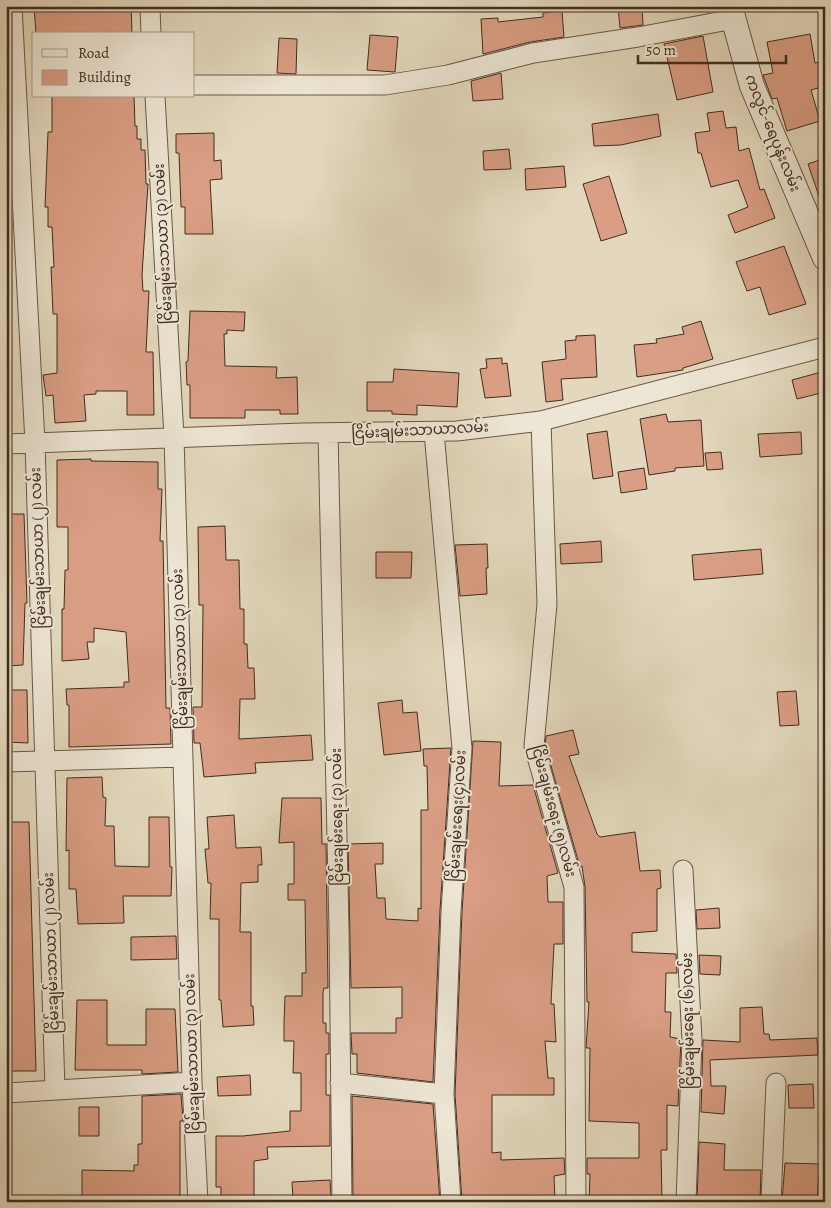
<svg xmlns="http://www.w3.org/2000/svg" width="831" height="1208" font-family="Alegreya,'Noto Sans Myanmar',serif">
  <rect width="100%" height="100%" fill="#e3d8bd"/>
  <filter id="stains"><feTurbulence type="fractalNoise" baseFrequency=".004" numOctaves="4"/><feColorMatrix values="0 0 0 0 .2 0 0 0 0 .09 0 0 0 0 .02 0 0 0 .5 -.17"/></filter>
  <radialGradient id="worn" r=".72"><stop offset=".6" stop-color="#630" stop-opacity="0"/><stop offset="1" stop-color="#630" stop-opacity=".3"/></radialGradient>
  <path fill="#da9e84" stroke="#402d20" d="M34,6h97l1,28h-96z
    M618,6h24l1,19 -23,3z
    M562,11l2,26 -34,5 -47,12 -2,-35 17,-1v4l45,-5v-4z
    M810,34l5,29 10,-2v25l-14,4 9,31 -33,10 -10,-33 -5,1 -9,-24 10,-2 -6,-31z
    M370,35l28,2 -3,35 -28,-2z
    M703,36l10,56 -36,8 -13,-56z
    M279,38l18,1 -1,35 -19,-1z
    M501,73l2,26 -30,2 -2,-20z
    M52,96h82l1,30h2v13h4v11h4l1,34h2l-6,91 1,16h6l-3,61h7l1,63h-27v-24h-31v3l-12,1 2,26 -31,2 -2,-28 -7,1 -3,-21 14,-2v-59h-4l-2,-47h3l-2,-40h-4v-20h-3l3,-75h4z
    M723,111l3,17 10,-1 3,24 10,-3 11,42 4,-1 11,29 -40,15 -7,-18 20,-8 -10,-27 -27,7 -10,-34h-3l-3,-20 15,-2 -3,-18z
    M658,114l3,22 -40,9 -27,1 -2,-22z
    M214,133v28l7,-1 1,19 -12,1 3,54h-28v-27h-4l-2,-54h-3v-19z
    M509,149l2,20 -27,1 -1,-19z
    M825,158v47h-3l-14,-41z
    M564,166l2,21 -40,3 -1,-21z
    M609,176l18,57 -26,8 -18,-57z
    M784,246l22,58 -37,11 -9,-28 -13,4 -11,-29z
    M190,311l55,1 -1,19 -17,-1v4h-3l1,32 52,1 -1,11 21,-1 1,37h-18v-4h-35v8h-55v-33h-3l-1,-23 2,-1z
    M701,321l12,38 -30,9v2l-46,7 -3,-32 23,-2 -1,-4 28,-5 -2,-7z
    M595,335l2,42 -36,2 2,21 -17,2 -4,-40 24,-3 -1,-18 11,-1v-4z
    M502,358v6l5,-1 4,33 -26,2 -5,-29 7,-1 -1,-9z
    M394,369l65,4 -2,34 -40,-2v10l-25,-1v-3h-25v-29h26z
    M825,371v21l-28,7 -5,-19z
    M666,414l2,8 33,-2 3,46 -29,2v3l-26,4 -9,-56z
    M607,431l6,45 -20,3 -6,-45z
    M801,432l1,22 -42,3 -2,-23z
    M721,452l2,17 -16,1 -2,-17z
    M91,459v2l67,1v27h4l-2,52h3l3,167h4l1,36 -102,3v-42h-2l-1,-16 58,-2v-5h5l-3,-50 -32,-4v14h-7l2,17 -27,2v-52h2l1,-39h3v-43h-11v-67z
    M644,468l3,21 -26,4 -3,-21z
    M7,514h17l3,89h-2l-2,62 -17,1z
    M225,526l1,34h13l1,49h4v35h3l1,24h6l1,31h-15l-1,40 72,-4 2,25 -58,3 1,10 -52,4 -4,-34h-6l-1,-36h9l1,-102h-4l-1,-78z
    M601,541l1,21 -41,2 -1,-20z
    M487,544l1,24h-2l1,26 -27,2 -5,-51z
    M761,549l2,25 -69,6 -2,-25z
    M376,552h36l-1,26h-35z
    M6,690h21l1,53 -22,-1z
    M796,691l3,34 -19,1 -3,-34z
    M402,700l1,13 14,-1 4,39 -37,4 -6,-52z
    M573,730l6,24 -10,2 28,78 3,3 35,-5 5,39 20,-1 1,18 -4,1v42l-25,2v19l44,2 1,19h-11l-1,39h6l-1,25 11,2 -3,67 -11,-1v45h-6l1,52h-73l1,-28h-3v-16h52v-35l-50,-2 1,-73h-4l3,-46h-2l-2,-115 -3,-21 -2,1 -35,-122 1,-9z
    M473,741l28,1 -2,44 34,-1 25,88 -11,3 1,26h15v42h-9l-3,60h3l2,38 -11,-1 3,37h6v17h-62v58l9,-1v8l63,-2 1,16 -11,2 1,25 -93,1 -7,-108 7,-182z
    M451,748l-11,162 -7,172 -76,-9v-19h-5l-1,-21h45v-15h6v-31l-51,1 -3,-144 35,-1v21h-8l2,34h8l1,21 32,2v-13l3,1v-99h7l-1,-44h-3l-1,-17z
    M102,777l1,20 3,1 -1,28h9l1,40 34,1v-50h20l1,50h2l-1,29h-48l1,27 -46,1 -2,-35h-7v-39l-3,1 1,-73z
    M282,798h39l1,46h4l2,144h-4l-1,4v31h3v10h3v21h-3v41h4v51l-63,1 1,12 -14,2v41h-33v-15h-5v-51h27l47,-5v-20h11v-38h-8l1,-32h-10v-18l1,-27h17v-23h4l-1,-73h-17v-16h6v-42l-15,1z
    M234,815l2,33 25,-1 1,18h-4v17l-17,1 -1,49h11v74h2l1,19 -31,2 -2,-27h-2v-81h-9l1,-36h-3l-3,-34h4l-2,-32z
    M6,822h23l7,249h-30z
    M719,908l1,20 -23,1 -1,-19z
    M176,936l1,23 -46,1v-23z
    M699,955l22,1 -1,19 -20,-1z
    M77,1000h30v45h39v-36h29l3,63 -36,2v-4h-67z
    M762,1007l2,27h5l1,6 47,-2 1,17 -108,5 1,26h15l-2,28 -23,-2 2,-72 37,2v-34z
    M250,1075l1,20 -33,1 -1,-19z
    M813,1084l1,24h-25l-1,-23z
    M181,1094l2,27h-3v81h-98v-32l52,1v-6h4v-21h4v-48z
    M352,1096l81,8 7,98h-39v-4l-48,2z
    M79,1107h20v29h-20z
    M699,1142l26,2 -1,26h37l-1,32h-63z
    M785,1163l35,1 -3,38h-35z
    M330,1180l1,17 -38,2 -1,-17z"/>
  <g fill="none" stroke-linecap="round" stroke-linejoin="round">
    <defs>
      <path id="minor" d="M12,6l23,437 20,647
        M150,8l1,26
        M194,85h191l63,-10 85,-22 105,-16 96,-18
        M155,96l19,341 18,645 6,120
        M541,421l6,183 -13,142 40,141 2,315
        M434,432l28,316 -11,163 -7,183 7,108
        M328,433l11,495 3,274
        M6,444l297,-11 154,-2 84,-10 284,-74
        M6,762l177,-5
        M683,870l9,170 -6,162
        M340,1083l104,11
        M6,1093l186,-11
        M771,1202l5,-119"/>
      <path id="tertiary" d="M730,6l22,80 73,172"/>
    </defs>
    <use href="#minor" stroke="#695847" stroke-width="21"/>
    <use href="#tertiary" stroke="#695847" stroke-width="26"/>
    <use href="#minor" stroke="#ede6d4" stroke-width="19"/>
    <use href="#tertiary" stroke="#ede6d4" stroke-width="24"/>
  </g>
  <g text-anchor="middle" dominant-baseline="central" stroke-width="4" stroke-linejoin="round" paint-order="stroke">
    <g font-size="15" fill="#402d20" stroke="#ede6d4">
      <text transform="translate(773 133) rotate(68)">ကလွင်-ရေပုန်းလမ်း</text>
      <text transform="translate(163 244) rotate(-93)">ငြိမ်းချမ်းသာယာ (၃) လမ်း</text>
      <text transform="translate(420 430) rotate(-3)">ငြိမ်းချမ်းသာယာလမ်း</text>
      <text transform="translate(38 548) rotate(-92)">ငြိမ်းချမ်းသာယာ (၂) လမ်း</text>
      <text transform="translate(180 649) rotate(-92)">ငြိမ်းချမ်းသာယာ (၃) လမ်း</text>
      <text transform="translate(554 811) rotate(75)">ငြိမ်းချမ်းရေး (၅)လမ်း</text>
      <text transform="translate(457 816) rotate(-87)">ငြိမ်းချမ်းရေး(၄)လမ်း</text>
      <text transform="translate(337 817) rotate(-91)">ငြိမ်းချမ်းရေး (၃) လမ်း</text>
      <text transform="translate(51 953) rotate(-92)">ငြိမ်းချမ်းသာယာ (၂) လမ်း</text>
      <text transform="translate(688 1021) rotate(-91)">ငြိမ်းချမ်းရေး (၆)လမ်း</text>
      <text transform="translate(192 1054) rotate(-92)">ငြိမ်းချမ်းသာယာ (၃) လမ်း</text>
    </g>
  </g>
  <rect width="831" height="1208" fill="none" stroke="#e3d8bd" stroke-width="25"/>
  <rect x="8" y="8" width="816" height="1193" fill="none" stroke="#402d20" stroke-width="2.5"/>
  <rect x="12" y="12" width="806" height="1183" fill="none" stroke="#402d20"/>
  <rect x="32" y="32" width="162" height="65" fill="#ede6d4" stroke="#a89c8c"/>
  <rect x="42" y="49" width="25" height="8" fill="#ede6d4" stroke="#a89c8c"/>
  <text x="78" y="58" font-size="15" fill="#402d20">Road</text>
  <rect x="42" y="70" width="25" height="15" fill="#da9e84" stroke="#a89c8c"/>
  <text x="78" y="82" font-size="15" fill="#402d20">Building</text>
  <path d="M638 55v8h148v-8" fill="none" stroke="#402d20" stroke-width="2.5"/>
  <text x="646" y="55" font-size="15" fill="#402d20" stroke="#ede6d4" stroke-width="4" paint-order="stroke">50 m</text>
  <rect width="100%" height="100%" filter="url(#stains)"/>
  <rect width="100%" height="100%" fill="url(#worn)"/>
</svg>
